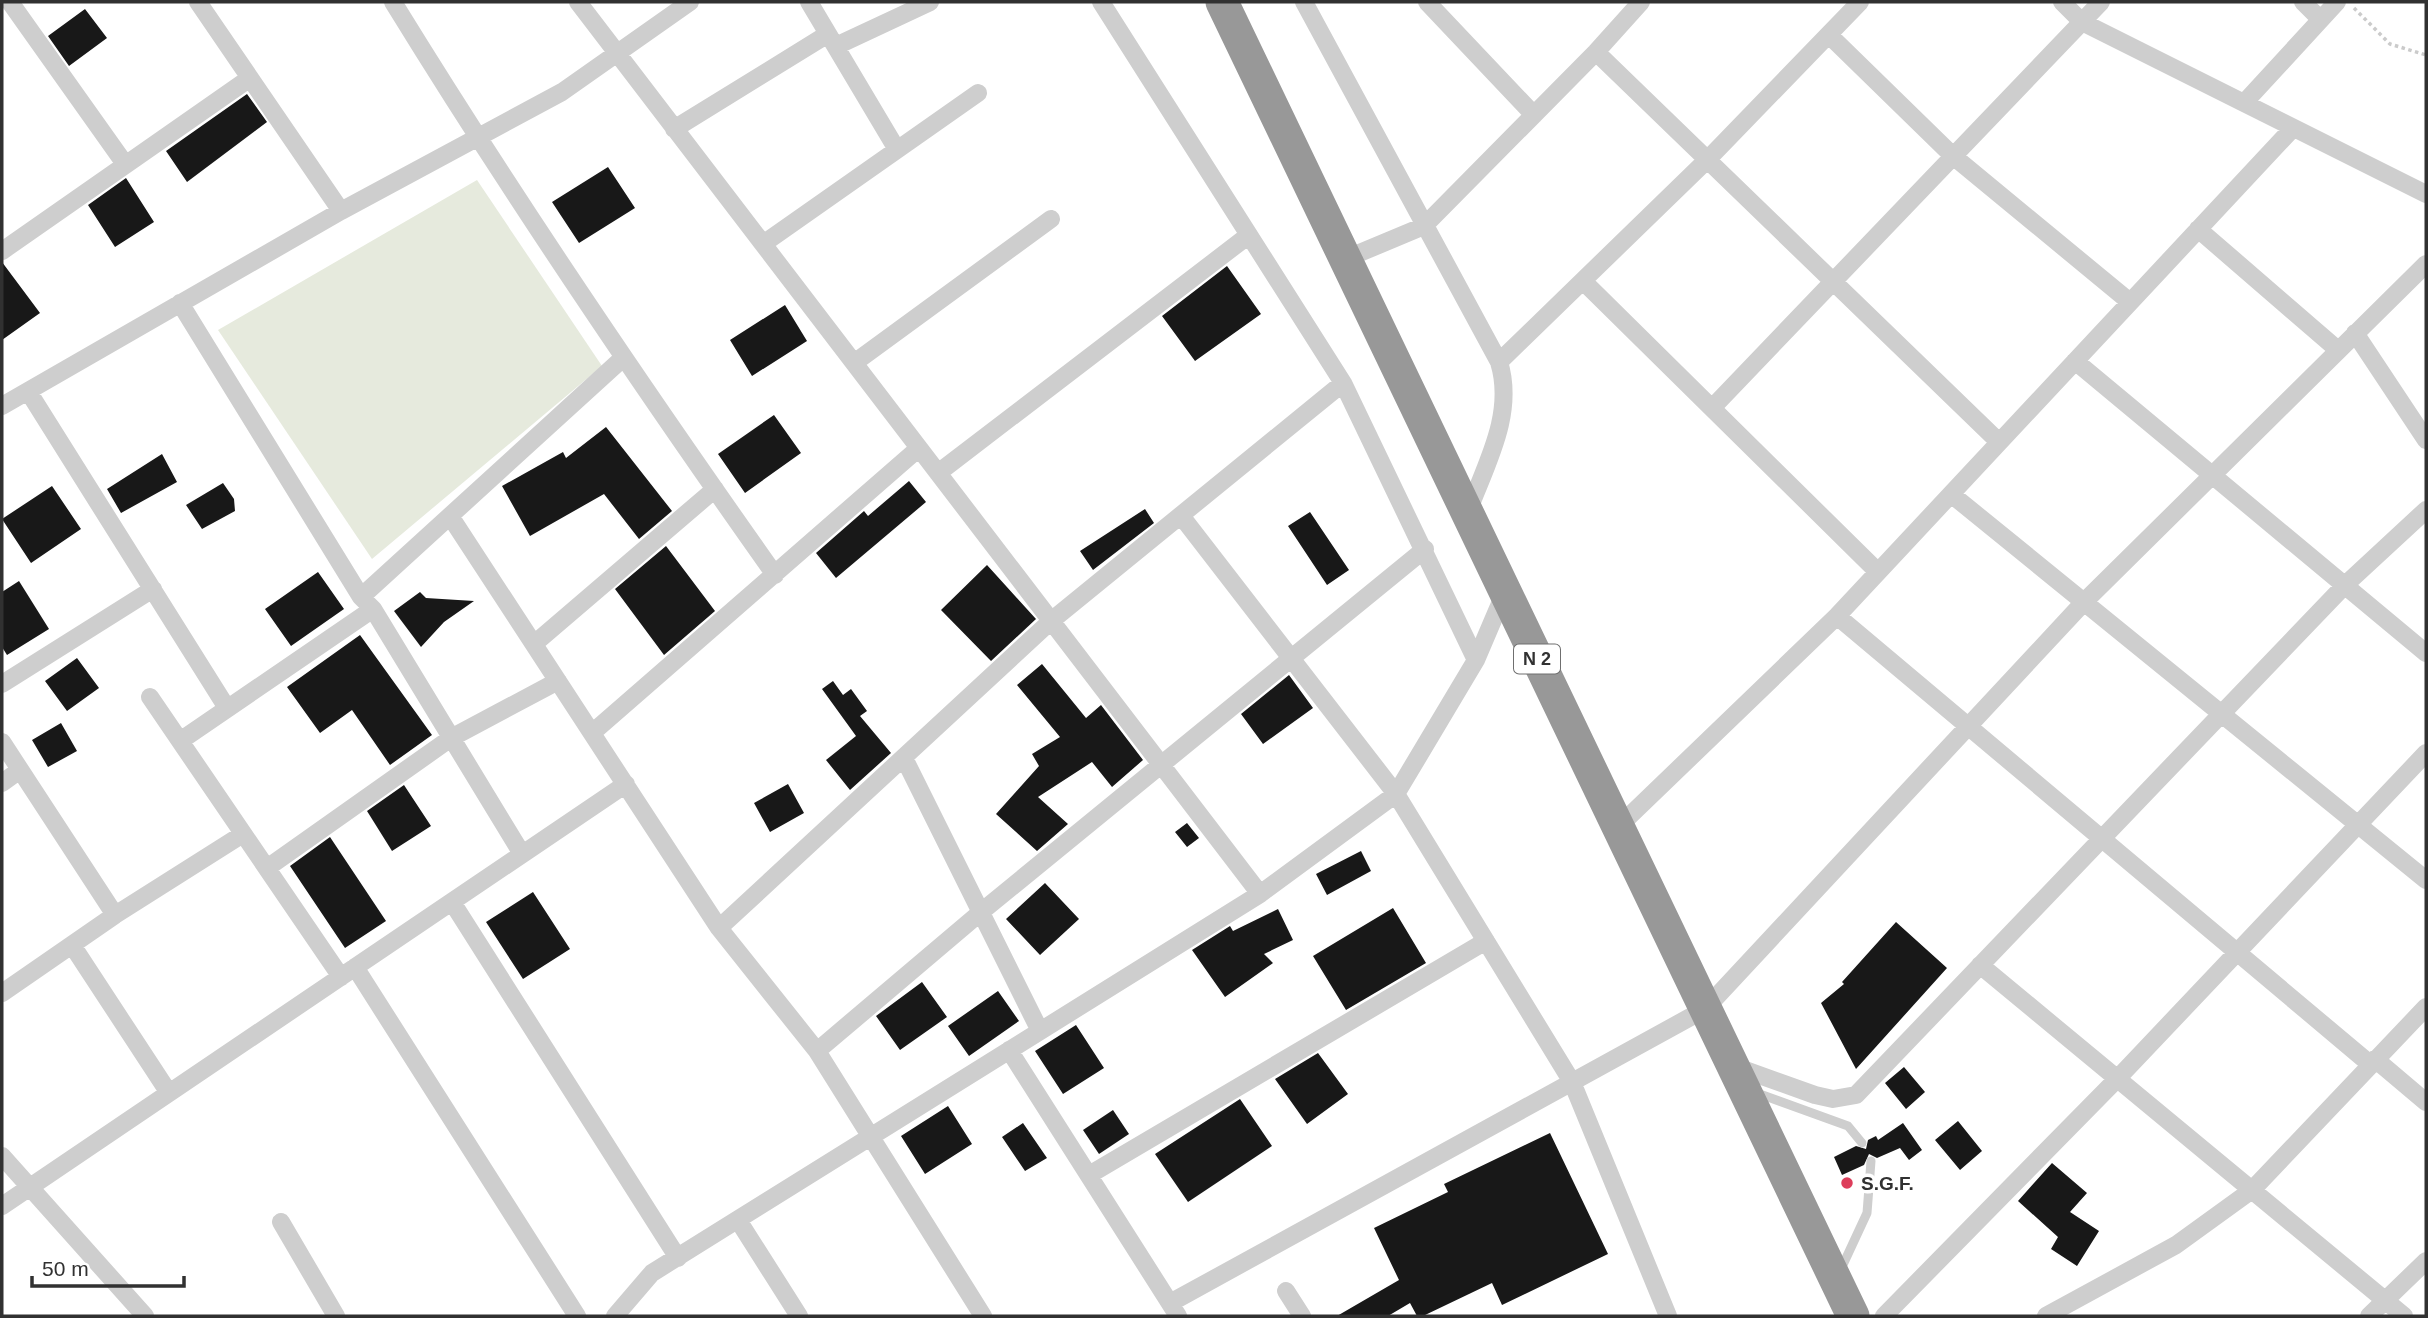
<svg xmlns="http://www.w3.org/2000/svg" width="2428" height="1318" font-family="Arial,sans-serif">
  <rect width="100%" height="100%" fill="#fff"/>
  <path fill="#e6eadd" d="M477,180l125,186 -230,193 -154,-229z"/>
  <path fill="#181818" d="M85,9l22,29 -38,28 -21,-30z
    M247,94l20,28 -80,60 -21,-31z
    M608,167l27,41 -56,35 -27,-41z
    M126,178l28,44 -39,25 -27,-42z
    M2,262l38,51 -38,27z
    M1227,266l34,48 -66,47 -33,-45z
    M785,305l22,36 -55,35 -22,-36z
    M774,415l27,38 -56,40 -27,-39z
    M606,427l66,84 -33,28 -35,-45 -74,42 -28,-50 61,-34 3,6z
    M162,454l15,28 -56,31 -14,-24z
    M909,481l17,21 -90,76 -20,-25 48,-42 4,5z
    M223,483l11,16 1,12 -33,18 -16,-24z
    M52,486l29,43 -50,34 -29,-44z
    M1145,509l9,14 -61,47 -13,-19z
    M1310,512l39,58 -22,15 -39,-59z
    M666,546l49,65 -51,44 -49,-66z
    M987,565l49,54 -45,42 -50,-51z
    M318,572l26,37 -53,37 -26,-37z
    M19,581l30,48 -42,26 -5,-8v-55z
    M420,592l6,6 48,3 -30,21 -23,25 -27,-36z
    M360,635l72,100 -42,30 -38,-55 -32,23 -33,-46z
    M77,658l22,30 -32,23 -22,-30z
    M1042,664l44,54 15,-13 42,55 -31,27 -20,-25 -54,35 30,27 -31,27 -41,-37 43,-48 -7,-12 28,-17 -43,-52z
    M1289,675l24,33 -50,36 -22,-30z
    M833,681l10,14 8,-6 16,22 -7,5 31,37 -41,37 -24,-30 30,-24 -34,-47z
    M61,723l16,28 -29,16 -16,-27z
    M788,784l16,29 -34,19 -16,-29z
    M404,785l27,41 -39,25 -25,-40z
    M1187,823l12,15 -12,9 -12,-15z
    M330,837l56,84 -41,27 -55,-82z
    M1361,851l10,20 -44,24 -11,-21z
    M1045,883l34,36 -39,36 -34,-36z
    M533,892l37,57 -47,30 -37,-57z
    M1393,908l33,55 -80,47 -33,-54z
    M1278,909l15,31 -29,14 9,9 -48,34 -33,-47 38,-24 3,5z
    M1896,922l51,46 -91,101 -35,-66 23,-19 -2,-2z
    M922,982l25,35 -47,33 -24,-34z
    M998,991l21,30 -50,35 -21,-30z
    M1076,1025l28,43 -41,26 -28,-43z
    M1318,1053l30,41 -41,30 -32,-45z
    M1904,1067l21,25 -19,17 -21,-26z
    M1240,1099l32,47 -84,56 -33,-48z
    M948,1106l24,38 -47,30 -24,-38z
    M1113,1110l16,24 -30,20 -16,-24z
    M1958,1121l24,30 -22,19 -25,-30z
    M1023,1123l24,35 -22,13 -23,-34z
    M1903,1123l19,27 -13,10 -9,-12 -23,10 -8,-4 -5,11 -22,10 -8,-18 22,-11 10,3 2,-9 8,-4 2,4z
    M1550,1133l58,121 -106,51 -10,-22 -69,33h-6l-7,-13 -22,13h-51l62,-36 -25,-52 74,-36 -4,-8z
    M2052,1163l35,30 -17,19 29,19 -22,35 -26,-17 7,-12 -40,-36z"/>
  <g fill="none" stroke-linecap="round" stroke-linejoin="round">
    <path stroke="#cbcbcb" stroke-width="3.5" stroke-dasharray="3.5 3.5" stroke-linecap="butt" d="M2354,8l36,36 36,11"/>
    <path stroke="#cecece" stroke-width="9" d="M1757,1093l91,33 14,17
      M1841,1269l26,-56 4,-52"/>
    <path stroke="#cecece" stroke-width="18" d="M10,2l115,162
      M198,2l143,209
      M393,2c120,195 249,385 382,573
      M578,2l682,892
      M809,2l87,146
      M1101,2l242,381 133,277
      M1304,2l195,360c16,52 -13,102 -31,150
      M1427,2l107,113
      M2062,2l20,20 344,172
      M2303,2l17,17
      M1829,35l124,121 177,146
      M836,46l94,-44
      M1596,52l403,390
      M2244,103l93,-101
      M674,129l154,-95
      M2198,229l140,121
      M763,244l215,-151
      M2,251l248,-173
      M1345,259l79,-33 172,-174 45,-50
      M1583,281l295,291
      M180,303l181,294 12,12 149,245
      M2355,333l71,107
      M2075,361l351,292
      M1499,362l210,-204 151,-156
      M854,363l197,-144
      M28,391l199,317
      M2,406l339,-195 221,-119 128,-90
      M1712,408l389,-406
      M938,473l311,-238
      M1951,494l475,386
      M450,516l269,412 98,123 166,265
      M1182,517l214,277 176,288 96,234
      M361,597l262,-239
      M1837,616l533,448
      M534,644l181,-155
      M2,684l151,-95
      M150,697l191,280
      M592,733l327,-285
      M180,741l193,-132
      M2,742l113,173
      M904,758l136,273
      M2,783l18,-13
      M1618,827l219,-211 456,-488
      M267,868l184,-130 107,-57
      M452,902l226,356
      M719,928l332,-307 292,-238
      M72,945l97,148
      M1980,965l424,351
      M355,967l222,349
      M2,993l113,-78 128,-81
      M1009,1050l169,266
      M817,1051l164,-139 444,-363
      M2375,1059l51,43
      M1734,1066l81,29 18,4 23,-4 489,-510 81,-75
      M2,1156l143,160
      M1089,1175l397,-234
      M2,1206l624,-422
      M738,1220l61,96
      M281,1222l55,94
      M1286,1291l16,25
      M1170,1303l535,-294 379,-407 342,-338
      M615,1316l37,-43 608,-379 136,-100 80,-134 29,-68
      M1884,1316l233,-237 309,-326
      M2046,1316l130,-71 76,-55 174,-183
      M2369,1316l57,-55"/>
    <path stroke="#989898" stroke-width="33" d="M1222,2l631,1314"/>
  </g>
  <circle fill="#dd3e5b" stroke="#fff" stroke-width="2.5" cx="1847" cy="1183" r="7"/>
  <g text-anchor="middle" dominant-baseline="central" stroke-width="7" stroke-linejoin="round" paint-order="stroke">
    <rect fill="#fff" stroke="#6f6f6f" stroke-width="2" x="1514" y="644.5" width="46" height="29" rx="5"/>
    <g font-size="18" font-weight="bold" fill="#313131">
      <text x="1537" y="659">N 2</text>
    </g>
    <g font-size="19" font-weight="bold" fill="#313131" stroke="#fff" text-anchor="start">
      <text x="1861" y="1183">S.G.F.</text>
    </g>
  </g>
  <rect width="2428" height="1318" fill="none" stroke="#313131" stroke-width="7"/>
  <path d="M32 1276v10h152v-10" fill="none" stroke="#313131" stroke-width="3.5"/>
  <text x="42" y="1276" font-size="21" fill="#313131" stroke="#ffffff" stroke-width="5" paint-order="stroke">50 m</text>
</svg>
